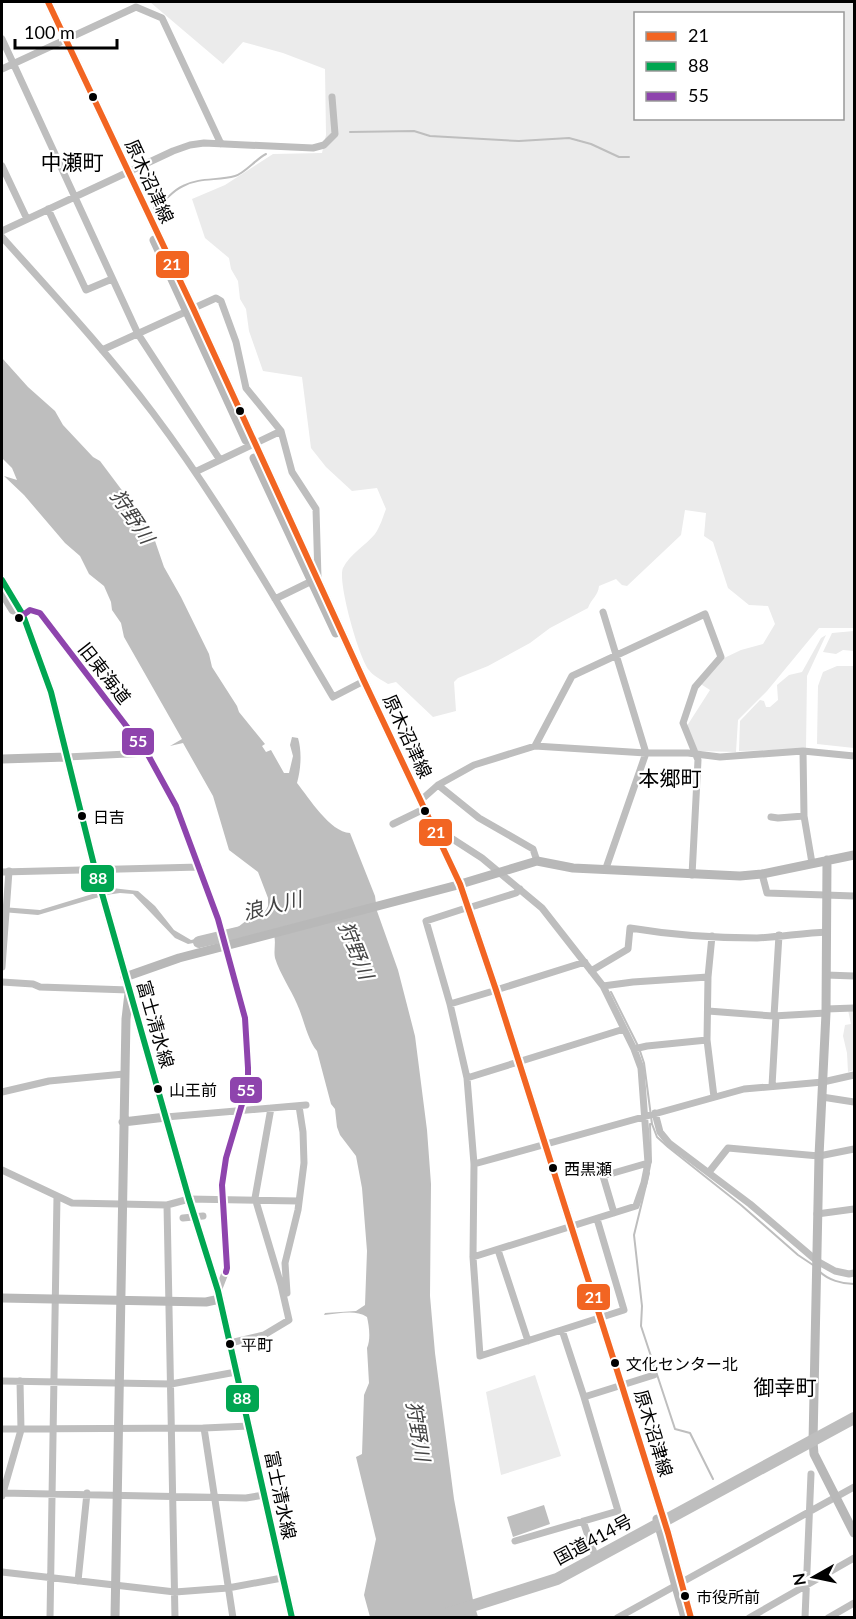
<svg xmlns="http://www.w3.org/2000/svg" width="856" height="1619" font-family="Lato,'Noto Sans JP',sans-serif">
  <rect width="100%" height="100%" fill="#fff"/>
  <path fill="#ebebeb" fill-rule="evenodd" d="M150,2h704v626h-35l-52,63 -29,29 -2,32 -38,-1 -13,-22 25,-39 -11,-7 21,-23 21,-10 22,-6 12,-20 -7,-18 -19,-1 -21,-17 -15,-46 -9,-6 2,-23 -21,-3 -4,25 -54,51 -5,-1 -6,-6 -17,7c-1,10 -8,13 -11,22l-38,20 -20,15 -42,23 -30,12 -4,4 2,29 -23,6 -37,-35 -8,2c-6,-4 -15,-8 -19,-14 -10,-12 -32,-89 -26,-102 7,-14 22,-22 32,-34 5,-7 8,-17 11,-25l-9,-21 -25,3 -26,-24 -15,-19 -9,-71 -39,-6 -14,-40 -3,-22 -6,-10 -2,-18 -7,-12 -2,-11 -24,-20 -13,-39 33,-14 48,-31 49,-1 4,-18 -1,-66 -42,-16 -40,-11 -20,22zM636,14h206v104h-206z
    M854,631v20l-11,-1 -7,4 -13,-2 9,-19z
    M826,635l-19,41 -1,73 -67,2 1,-30 20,-21 4,1 2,6h4l8,-7 -1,-15 12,-10 13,-3 19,-34z
    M837,666h17v82l-37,-4 1,-58 5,-14z
    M854,1009v61l-6,2 -1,-19 -4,-17 2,-11 6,-1 -3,-14z
    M535,1375l26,81 -60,19 -15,-83z"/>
  <path fill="#bebebe" d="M2,358l26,29 27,24 8,14 30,32 7,4 27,36 27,41 10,29 17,30 28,57 3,13 25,39 2,6 26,32 -3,2 4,6 5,-2 13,23h5l4,-17 -3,-11 2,-8 6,1c4,13 3,31 -1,45 12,15 33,49 53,50l25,63 2,15 21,59 17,66 12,94 4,54 -1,112 5,57 19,146 19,101 5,17h-108l-6,-22 12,-56 -20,-82 6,-3 2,-59 5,-12 -2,-35c4,-9 2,-22 0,-31 -12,-8 -29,-3 -43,-2l1,-2 31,-2 9,-6 2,-54 -5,-63 -6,-32 -16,-21 -3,-8 -2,-18 -4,-5 -14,-53c-10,-12 -13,-32 -20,-47 -7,-16 -17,-30 -22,-46 -2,-9 3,-20 -4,-28 -6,-8 -23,-1 -31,1l-2,-4 17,-13 11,-4 2,-4v-8l-10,-26 -29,-22 -16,-54 -30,-53 -13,3 12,-7 -58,-102 -3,-14 -9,-13 -1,-8 -7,-16 -15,-12 -9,-18 -15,-13 -41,-48 -20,-19 13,4 -5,-12 -10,-10z
    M112,888l26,3 17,15 19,24 17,10 22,-5 2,4 -27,5 -13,-6 -42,-44 -13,-1 -14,2 -68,20 -36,-3v-5l38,3z
    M544,1505l6,19 -37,13 -6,-20z"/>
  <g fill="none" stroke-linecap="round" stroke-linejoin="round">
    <path stroke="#bebebe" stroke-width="2" d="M350,132l64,-1 16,5 89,5 50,-3 22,6 28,13h10
      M154,208c12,-6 17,-17 29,-22 17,-9 35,-5 52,-10 9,-2 21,-17 31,-22
      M611,992l27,54
      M640,1051l4,12 8,61h-2l1,38
      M652,1124l5,13 11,10 73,58 57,50 15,10
      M649,1173l-15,62 8,71 -1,20 34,103 15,4 23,46
      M819,1271c9,9 23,13 35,13"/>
    <path stroke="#bebebe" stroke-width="12" d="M199,942l76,-18"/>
    <path stroke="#bebebe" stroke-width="7" d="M2,39l136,295 82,126
      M2,69l134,-62 26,11 59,126
      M2,166l25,53
      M48,209l38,81 26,-11
      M2,231l171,-80 17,-6 14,-2 109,5 11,-3 11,-11 -3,-37
      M2,237c51,57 104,114 151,176 67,89 123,187 180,284l31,-16
      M102,350l114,-52 5,3 15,41 10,46 35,43 11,41 24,37 2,69 -43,21
      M195,472l86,-41
      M603,612l43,141 -40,115
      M18,618l12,-8 10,3 107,140 29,53 42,113 27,99 3,66 -22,74 -4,27 5,83 -9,23
      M535,746l37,-70 133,-62 16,43 -26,30 -12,36 15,37 -6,115
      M803,751l1,65 8,47
      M67,757l80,-4
      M438,785l41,33 54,31 4,12
      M420,801l18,-16 36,-20 61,-19 111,7h42l32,4 83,-6 51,5
      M771,817l7,1 26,-2
      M393,824l31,-15
      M434,830l14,6 34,22 60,50 61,78 31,63 7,19 7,95 -4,20 -8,23 -163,51
      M2,872l198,-5
      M762,874l5,19 87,3
      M468,908l48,-15 4,-4
      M463,909l-37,12 24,83 17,74 7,86 -1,93 7,99 144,-46 -27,-91
      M712,936l-4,41 -1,63 7,57
      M2,967l7,-96
      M591,971l37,-22 2,-21c42,7 85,10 127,10 23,-1 46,-5 70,-6
      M826,975l28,1
      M2,982l31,2 7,3 89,3
      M603,986l30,-4 75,-5
      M496,990l89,-28
      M450,1004l40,-12
      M826,1009l28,-1
      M708,1011l65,5 53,-3
      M774,1016l5,-81
      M634,1049l13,-3 60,-6
      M467,1078l157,-49
      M772,1086l4,-70
      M2,1092l47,-11 75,-7
      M822,1097l32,5
      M655,1113l5,19 9,11 81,61 67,57 18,10 14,3 5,-1
      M166,1117l140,-12
      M474,1164l270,-75 79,-7 31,-7
      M2,1170l70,33 95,2 22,-6 110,2
      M709,1172l19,-24 91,8 35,-7
      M167,1205l8,413
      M614,1213l-11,-37 45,-13
      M817,1214l37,-5
      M183,1218l20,-2
      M498,1250l30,91
      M287,1293l-2,-30 13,-53 6,-47 -1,-31 -4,-26
      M562,1330l22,67 70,-22
      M230,1343l34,-8 25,-15 -8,-35 -26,-87 16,-90
      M2,1381l169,3 65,-12
      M204,1428l29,190
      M2,1429l202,-1 45,-2
      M2,1493l244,5 18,-3
      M2,1496l19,-66 -1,-49
      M583,1521l13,38
      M515,1541l103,-30 -34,-114
      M2,1572l173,20 53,-4 54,-10
      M78,1581l9,-88
      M50,1618l7,-422
      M617,1618l237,-131
      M749,1618l105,-60
      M805,1618l6,-144
      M828,1618l26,-15"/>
    <path stroke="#b8b8b8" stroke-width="9" d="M48,2l145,306 171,373 96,203 36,106 126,396 46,147 23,85
      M154,240l92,200
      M254,458l82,175
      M2,580l21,35 28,77 44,177 94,330 29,92 74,327
      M2,592l11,18
      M2,759l65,-2
      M827,860l-1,153 -7,143 -6,286 1,12 40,79
      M125,977l54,-19 275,-72 83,-25 36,7 167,8 22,-2 92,-19
      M123,1122l43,-5
      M2,1298l204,4 14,-3
      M657,1519l28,99
      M115,1618l11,-599 3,-26"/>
    <path stroke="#bebebe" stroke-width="12" d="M434,1618l123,-39 297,-161"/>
    <defs>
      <path id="bus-1" d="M48,2l145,306 171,373 96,203 36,106 126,396 46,147 23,85"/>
      <path id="bus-2" d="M2,580l21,35 28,77 44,177 94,330 29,92 74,327"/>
      <path id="bus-3" d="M19,618l11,-8 10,3 107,140 29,53 42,113 27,99 3,50v16l-22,74 -4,27 5,83 -1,4"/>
    </defs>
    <use href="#bus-1" stroke="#fff" stroke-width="10"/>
    <use href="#bus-2" stroke="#fff" stroke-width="10"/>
    <use href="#bus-3" stroke="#fff" stroke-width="10"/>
    <use href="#bus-1" stroke="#f26522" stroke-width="6"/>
    <use href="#bus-2" stroke="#00a651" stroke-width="6"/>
    <use href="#bus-3" stroke="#8e44ad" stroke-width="6"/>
  </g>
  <g fill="#000" stroke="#fff" stroke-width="2">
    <circle cx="93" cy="97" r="5"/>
    <circle cx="240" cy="411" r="5"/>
    <circle cx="19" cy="618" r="5"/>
    <circle cx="425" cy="811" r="5"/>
    <circle cx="82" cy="816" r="5"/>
    <circle cx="158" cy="1089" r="5"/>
    <circle cx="553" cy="1168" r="5"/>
    <circle cx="230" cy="1344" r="5"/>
    <circle cx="615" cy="1363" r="5"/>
    <circle cx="685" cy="1596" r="5"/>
  </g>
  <g text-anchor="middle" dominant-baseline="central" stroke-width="4.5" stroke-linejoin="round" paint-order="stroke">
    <g font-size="16" fill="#000" stroke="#fff" text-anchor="start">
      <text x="93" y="816">日吉</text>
      <text x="169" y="1089">山王前</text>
      <text x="564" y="1168">西黒瀬</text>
      <text x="241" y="1344">平町</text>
      <text x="626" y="1363">文化センター北</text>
      <text x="696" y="1596">市役所前</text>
    </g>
    <g font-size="18" fill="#000" stroke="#fff">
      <text transform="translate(150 181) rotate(65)">原木沼津線</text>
      <text transform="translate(105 673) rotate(52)">旧東海道</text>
      <text transform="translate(408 736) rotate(65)">原木沼津線</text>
      <text transform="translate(156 1024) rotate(74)">富士清水線</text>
      <text transform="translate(654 1433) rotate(73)">原木沼津線</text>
      <text transform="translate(281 1495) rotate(78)">富士清水線</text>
      <text transform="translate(593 1539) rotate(-28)">国道414号</text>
    </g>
    <g font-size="20" font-style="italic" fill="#434343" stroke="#fff">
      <text transform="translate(133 516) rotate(56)">狩野川</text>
      <text transform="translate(272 905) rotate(-14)">浪人川</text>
      <text transform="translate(357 950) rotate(68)">狩野川</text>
      <text transform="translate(419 1431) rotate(81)">狩野川</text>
    </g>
    <g font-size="21" fill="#000" stroke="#fff">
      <text x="72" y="161">中瀬町</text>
      <text x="670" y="777">本郷町</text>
      <text x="785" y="1386">御幸町</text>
    </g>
  </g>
  <g stroke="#fff" stroke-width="2">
    <rect x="155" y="250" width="35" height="29" rx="6" fill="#f26522"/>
    <rect x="121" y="727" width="34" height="29" rx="6" fill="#8e44ad"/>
    <rect x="418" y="818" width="35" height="29" rx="6" fill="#f26522"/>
    <rect x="80" y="864" width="35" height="29" rx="6" fill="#00a651"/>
    <rect x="229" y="1076" width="34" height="28" rx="6" fill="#8e44ad"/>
    <rect x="576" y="1283" width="35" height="28" rx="6" fill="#f26522"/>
    <rect x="225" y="1384" width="35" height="29" rx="6" fill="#00a651"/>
  </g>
  <g font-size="16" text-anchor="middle" font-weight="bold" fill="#fff">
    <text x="172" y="270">21</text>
    <text x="138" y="747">55</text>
    <text x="436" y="838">21</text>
    <text x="98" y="884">88</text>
    <text x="246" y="1096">55</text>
    <text x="594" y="1303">21</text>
    <text x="242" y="1404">88</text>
  </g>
  <rect width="856" height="1619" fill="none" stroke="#000000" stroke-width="6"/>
  <rect x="634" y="12" width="210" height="108" fill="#ffffff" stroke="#999999" stroke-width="1.5"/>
  <rect x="646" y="32" width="30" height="9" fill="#f26522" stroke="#999999" stroke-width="1.5"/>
  <text x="688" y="42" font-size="18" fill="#000000">21</text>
  <rect x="646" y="62" width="30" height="9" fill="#00a651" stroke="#999999" stroke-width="1.5"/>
  <text x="688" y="72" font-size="18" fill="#000000">88</text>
  <rect x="646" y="92" width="30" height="9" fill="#8e44ad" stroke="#999999" stroke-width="1.5"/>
  <text x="688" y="102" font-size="18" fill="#000000">55</text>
  <g transform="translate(814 1577) rotate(261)" stroke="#ffffff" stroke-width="4.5" paint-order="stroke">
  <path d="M0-4.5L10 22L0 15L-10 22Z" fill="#000000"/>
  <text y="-9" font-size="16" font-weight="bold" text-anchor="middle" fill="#000000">N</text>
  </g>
  <path d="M15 39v9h102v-9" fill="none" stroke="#000000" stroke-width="3"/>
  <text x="24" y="39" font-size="18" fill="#000000" stroke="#ffffff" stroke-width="4.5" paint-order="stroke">100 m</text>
</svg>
